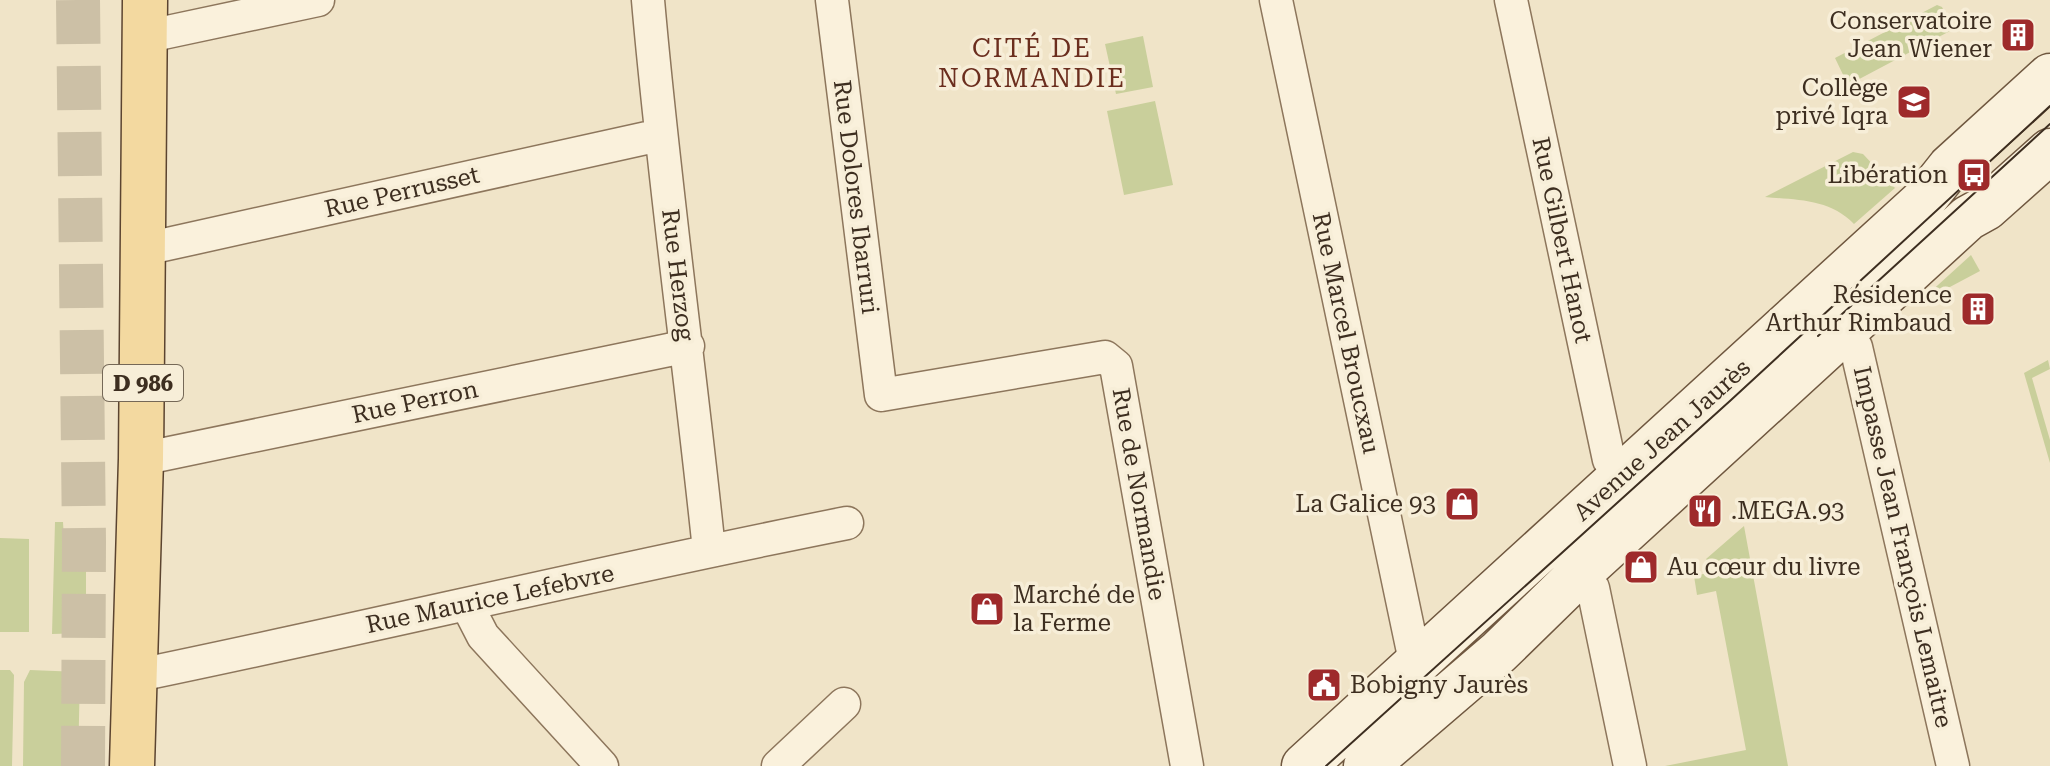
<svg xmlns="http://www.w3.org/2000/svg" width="2050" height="766" font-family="'Roboto Serif',serif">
  <rect width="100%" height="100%" fill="#f0e4c8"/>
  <path fill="#c9cf9b" d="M1937,5l5,2 10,21 -2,3 -102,54 -13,-27z
    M1143,36l10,51 -37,7 -11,-50z
    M1155,101l18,84 -49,10 -17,-84z
    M1853,152l10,2 32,34 -41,36c-24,-25 -56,-24 -89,-27z
    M1971,255l9,16 -64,34z
    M2048,360l2,9 -18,9 18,62v23l-26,-90z
    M55,522h8l1,17h22v94l-34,1z
    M1744,526l44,240h-123l81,-16 -30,-159 -19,4 -3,-19 23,-5 -11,-12z
    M0,538l29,1v93h-29z
    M0,670h10l4,5 -2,91h-12z
    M30,670l50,2 -2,94h-55l1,-84z"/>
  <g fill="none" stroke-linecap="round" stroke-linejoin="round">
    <path stroke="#ccc0a6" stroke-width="44" stroke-dasharray="44 22" stroke-linecap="butt" d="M78,0l6,542 -1,224"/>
    <defs>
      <path id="street" d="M648,0c16,184 42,367 61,550
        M832,0l49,395 224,-38 11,9 71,400
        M1276,0l140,666
        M1511,0l98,460 14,15
        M144,37l174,-37
        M145,249l515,-114
        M1844,331l12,16 97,419
        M141,459l547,-113
        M1580,573l13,15 37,178
        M467,605l16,31 119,130
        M134,676c238,-49 474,-106 713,-153
        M778,766l66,-62"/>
      <path id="secondary" d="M1304,766l619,-565 27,-34 100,-91
        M1366,766l133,-114 81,-79 388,-355 18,-10 64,-57"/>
      <path id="primary" d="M132,766l9,-307 4,-459"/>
    </defs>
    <use href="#street" stroke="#8d765c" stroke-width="35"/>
    <use href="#secondary" stroke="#6f573f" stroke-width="47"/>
    <use href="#primary" stroke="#5b4430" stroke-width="47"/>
    <use href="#street" stroke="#faf1dc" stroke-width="32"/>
    <use href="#secondary" stroke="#faf1dc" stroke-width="44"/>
    <use href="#primary" stroke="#f3d9a0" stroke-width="44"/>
    <path stroke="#3d2e20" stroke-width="2" d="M1818,336l232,-212
      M1326,766l405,-366 319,-294"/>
  </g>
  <defs>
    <symbol id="building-square" viewBox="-11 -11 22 22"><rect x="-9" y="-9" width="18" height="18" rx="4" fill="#9e2a2b" stroke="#f7eed8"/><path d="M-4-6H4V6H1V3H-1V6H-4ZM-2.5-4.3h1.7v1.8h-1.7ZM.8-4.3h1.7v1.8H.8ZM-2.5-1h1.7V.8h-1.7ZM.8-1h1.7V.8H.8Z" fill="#fff"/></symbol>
    <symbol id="school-square" viewBox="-11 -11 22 22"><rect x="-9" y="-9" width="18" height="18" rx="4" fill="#9e2a2b" stroke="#f7eed8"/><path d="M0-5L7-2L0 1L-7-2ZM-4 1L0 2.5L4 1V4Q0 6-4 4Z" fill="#fff"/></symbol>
    <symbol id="bus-square" viewBox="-11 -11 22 22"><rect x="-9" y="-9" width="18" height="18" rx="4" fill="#9e2a2b" stroke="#f7eed8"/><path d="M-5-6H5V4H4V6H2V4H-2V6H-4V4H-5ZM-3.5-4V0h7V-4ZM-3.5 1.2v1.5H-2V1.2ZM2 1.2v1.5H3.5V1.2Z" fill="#fff"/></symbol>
    <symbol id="shop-square" viewBox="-11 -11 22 22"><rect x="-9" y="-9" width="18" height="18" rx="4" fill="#9e2a2b" stroke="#f7eed8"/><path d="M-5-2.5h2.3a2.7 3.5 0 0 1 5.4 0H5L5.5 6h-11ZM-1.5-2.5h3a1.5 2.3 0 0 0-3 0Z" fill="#fff"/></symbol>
    <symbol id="restaurant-square" viewBox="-11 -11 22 22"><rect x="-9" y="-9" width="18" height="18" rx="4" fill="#9e2a2b" stroke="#f7eed8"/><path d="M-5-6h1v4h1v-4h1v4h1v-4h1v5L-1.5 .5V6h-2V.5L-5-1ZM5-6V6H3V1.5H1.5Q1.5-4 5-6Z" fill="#fff"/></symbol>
    <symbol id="civic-square" viewBox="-11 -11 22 22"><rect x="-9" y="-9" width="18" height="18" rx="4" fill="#9e2a2b" stroke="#f7eed8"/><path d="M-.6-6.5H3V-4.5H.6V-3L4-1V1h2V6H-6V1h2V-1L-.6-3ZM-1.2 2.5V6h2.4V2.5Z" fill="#fff"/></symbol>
  </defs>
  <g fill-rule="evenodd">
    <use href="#building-square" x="1998" y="15" width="40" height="40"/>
    <use href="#school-square" x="1894" y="82" width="40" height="40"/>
    <use href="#bus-square" x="1954" y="155" width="40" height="40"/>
    <use href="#building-square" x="1958" y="289" width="40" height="40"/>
    <use href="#shop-square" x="1442" y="484" width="40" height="40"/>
    <use href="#restaurant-square" x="1685" y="491" width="40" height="40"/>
    <use href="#shop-square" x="1621" y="547" width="40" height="40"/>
    <use href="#shop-square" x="967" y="589" width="40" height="40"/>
    <use href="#civic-square" x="1304" y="665" width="40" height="40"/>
  </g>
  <g text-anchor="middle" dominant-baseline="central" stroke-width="7" stroke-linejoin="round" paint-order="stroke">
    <rect fill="#f7eed8" stroke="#756857" stroke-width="2" x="103" y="365" width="80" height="36" rx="6"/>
    <g font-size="22" font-weight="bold" fill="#3d2e20">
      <text x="143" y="383">D 986</text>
    </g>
    <g font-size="24" fill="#3d2e20" stroke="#f7eed8" text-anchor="end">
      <text x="1992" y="21">Conservatoire<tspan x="1992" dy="28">Jean Wiener</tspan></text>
      <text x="1888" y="88">Collège<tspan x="1888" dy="28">privé Iqra</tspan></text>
      <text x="1948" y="175">Libération</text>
      <text x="1952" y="295">Résidence<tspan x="1952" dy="28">Arthur Rimbaud</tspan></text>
      <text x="1436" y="504">La Galice 93</text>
      <text x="1731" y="511" text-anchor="start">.MEGA.93</text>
      <text x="1667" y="567" text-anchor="start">Au cœur du livre</text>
      <text x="1013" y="595" text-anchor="start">Marché de<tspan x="1013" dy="28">la Ferme</tspan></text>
      <text x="1350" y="685" text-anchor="start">Bobigny Jaurès</text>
    </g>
    <g font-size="24" fill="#3d2e20" stroke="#f7eed8">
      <text transform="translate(402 192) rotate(-13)">Rue Perrusset</text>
      <text transform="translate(856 197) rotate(83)">Rue Dolores Ibarruri</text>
      <text transform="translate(1562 240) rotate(78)">Rue Gilbert Hanot</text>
      <text transform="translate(678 275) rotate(83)">Rue Herzog</text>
      <text transform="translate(1346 333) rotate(78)">Rue Marcel Broucxau</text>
      <text transform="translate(415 402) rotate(-12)">Rue Perron</text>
      <text transform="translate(1662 440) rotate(-42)">Avenue Jean Jaurès</text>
      <text transform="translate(1139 494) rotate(80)">Rue de Normandie</text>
      <text transform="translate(1903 547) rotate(77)">Impasse Jean François Lemaitre</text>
      <text transform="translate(490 599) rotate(-12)">Rue Maurice Lefebvre</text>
    </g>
    <g font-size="26" letter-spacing="2" fill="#6b2e1e" stroke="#f7eed8">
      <text x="1032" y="48">CITÉ DE<tspan x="1032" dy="30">NORMANDIE</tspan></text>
    </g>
  </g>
</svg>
